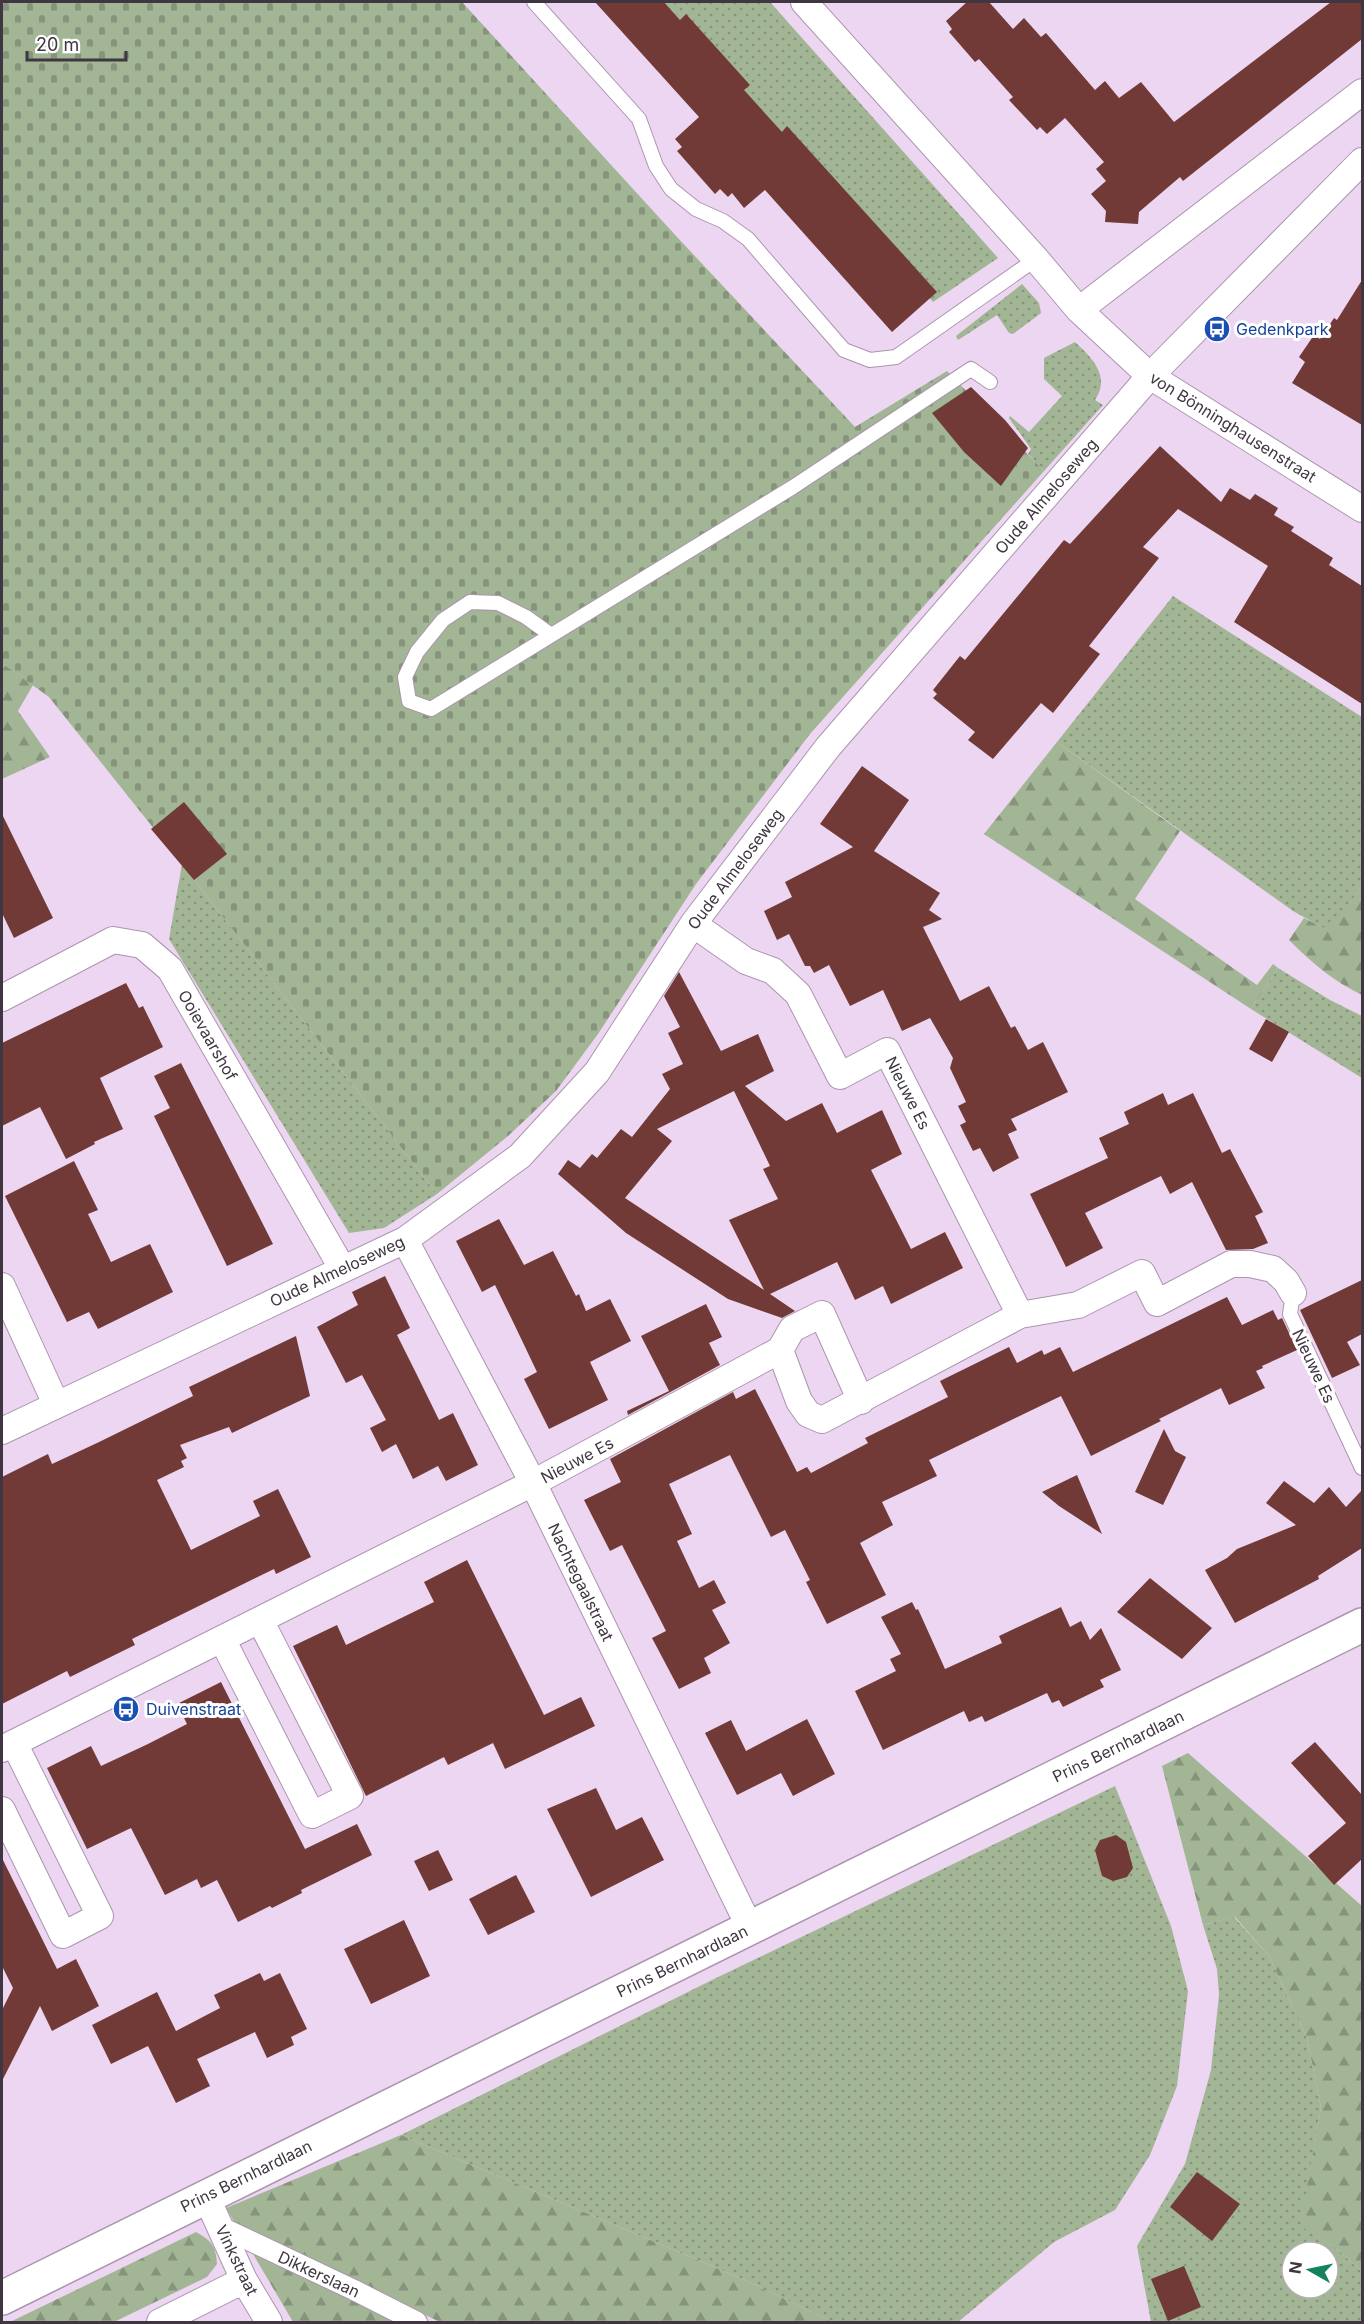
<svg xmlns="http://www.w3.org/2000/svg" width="1364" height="2324" font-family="Inter,sans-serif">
  <defs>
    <pattern id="grass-dots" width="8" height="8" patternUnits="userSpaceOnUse" patternTransform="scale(1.5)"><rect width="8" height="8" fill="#a2b595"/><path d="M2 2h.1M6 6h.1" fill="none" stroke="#85947b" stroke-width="1.8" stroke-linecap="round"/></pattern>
    <pattern id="forest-firs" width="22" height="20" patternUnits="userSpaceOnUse" patternTransform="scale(1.5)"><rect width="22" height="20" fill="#a2b595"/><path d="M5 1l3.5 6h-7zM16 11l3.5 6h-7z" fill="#85947b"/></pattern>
    <pattern id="cemetery-stones" width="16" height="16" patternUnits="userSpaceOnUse" patternTransform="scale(1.5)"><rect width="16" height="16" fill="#a2b595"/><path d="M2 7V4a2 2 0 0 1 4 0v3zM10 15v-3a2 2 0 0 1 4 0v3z" fill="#85947b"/></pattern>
  </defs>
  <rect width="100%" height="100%" fill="#edd6f1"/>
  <path fill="url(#grass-dots)" fill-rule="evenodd" d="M664,2h106l228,256 -65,44z
    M1022,284l17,19 2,10 -28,21 -4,-1 -12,-18 -39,25 -2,-4z
    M1075,342c17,16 36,34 20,58l8,5 -59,66 -16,-17 3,-5 -22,-31 1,-2 19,16 33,-36 -18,-17v-21z
    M1173,596l189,121v168l-31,47 -38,-21 -236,-169z
    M182,864l255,330 -53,34 -35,5 -180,-294z
    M1278,968l52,32 32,16v62l-111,-69z
    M1115,1786l56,140 17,65 -11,95 -27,69 -35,55 -61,32 -96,80h-125l-88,-42 -344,-145 311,-155z
    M1234,1917l35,39 38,82 14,70 -20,117 35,23 26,24v50h-211l-14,-76 48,-82 26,-94 8,-75 -2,-26 -14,-44zM1292,2252h36v36h-36z"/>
  <path fill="url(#forest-firs)" d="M2,663l31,22 -15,26 32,46 -48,22z
    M1057,742l123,89 -45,68 122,86 16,-21 5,4 -27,41 -267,-175z
    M1362,885v110c-29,-14 -50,-32 -73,-55l15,-22 27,13z
    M1188,1753l174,153v366l-26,-24 -36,-22 21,-118 -14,-70 -38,-82 -34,-39 -32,8 -41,-159z
    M401,2135l344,145 88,42h-393l-27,-13 -15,13h-105l-67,-114z
    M196,2232c16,9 20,14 21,32l-10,13 -93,45h-104z"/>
  <path fill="url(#cemetery-stones)" d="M2,2h460l215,235 178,190 92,-56 97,100 -234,263 -114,150 -98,150 -42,57 -48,45 -71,58 -255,-330 -133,-167 -47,-34z"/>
  <path fill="#713a37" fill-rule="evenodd" d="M595,2h69l16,18 6,-6 64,71 -6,5 38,42 5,-6 150,166 -45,40 -127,-142 -21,18 -12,-15 -4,4 -8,-8 -5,5 -38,-43 5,-4 -7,-8 24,-22z
    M967,2h22l24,27 11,-11 17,19 5,-4 49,57 10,-9 14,17 22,-16 33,40 157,-120h31v37l-179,142 -3,-4 -41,35 -1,12 -33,-2 1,-11 -15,-17 15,-13 -10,-12 8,-7 -39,-44 -18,16 -7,-7 -3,3 -28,-30 4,-3 -34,-38 -4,3 -26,-30 3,-3 -6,-8z
    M1362,280v145l-70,-42 13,-21 -6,-5 15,-22 6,4 14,-21 3,2z
    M971,387l34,33 23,28 -27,38 -37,-34 -32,-39z
    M1160,446l61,56 9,-14 20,12 5,-6 23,14 -4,7 20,12 -3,4 42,27 -4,7 33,21v118l-128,-82 34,-56 -90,-57 -35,38 16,11 -70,88 11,8 -47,59 -12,-10 -48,56 -25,-19 7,-8 -42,-34 4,-4 -4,-4 27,-34 5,4 99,-120 6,4z
    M862,766l47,34 -35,51 66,42 -11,17 13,9 -19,8 37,74 29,-15 22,42 4,-2 13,24 15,-8 25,50 -57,27 6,11 -9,4 11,24 -26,14 -13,-24 -7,3 -13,-26 6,-3 -8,-16 8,-4 -16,-34 3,-10 -23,-40 -28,13 -19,-41 -33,16 -21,-41 -15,8 -4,-7h-5l-16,-32 -12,6 -13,-29 28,-14 -7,-15 68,-35 -33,-23z
    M184,802l43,52 -33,26 -43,-51z
    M2,814l51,104 -39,20 -12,-25z
    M679,972l42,79 37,-17 16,37 -29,15 41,35 36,-18 15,30 45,-23 20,44 -31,16 40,79 34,-17 18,36 -72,36 -8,-18 -28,14 -18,-38 -67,32 25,17 -13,7 -54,-19 -102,-66 -68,-59 10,-14 12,8 12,-14 5,4 24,-29 11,8 38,-48 -8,-15 21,-10 -15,-31 12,-6 -16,-31zM734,1091l36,75 -7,3 15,30 -49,21 35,70 -139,-92 47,-57 -15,-12z
    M126,983l13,25 4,-2 20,41 -63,31 23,51 -29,13 1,2 -29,15 -26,-52 -38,19v-83z
    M1266,1019l23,13 -17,30 -23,-13z
    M181,1063l92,181 -46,22 -73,-150 16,-8 -16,-32z
    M1163,1093l5,12 25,-12 29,60 8,-4 33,63 -8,4 13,27 -15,6 -27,1 -34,-68 -22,12 -9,-18 -76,37 18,35 -37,19 -36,-73 78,-36 -9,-20 30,-14 -5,-12z
    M74,1161l24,49 -10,4 23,48 39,-18 23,48 -75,37 -9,-17 -22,10 -62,-126z
    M499,1219l25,46 29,-14 23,45 3,-2 7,17 24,-12 21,42 -41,21 18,38 -59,29 -25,-50 13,-7 -21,-44 -21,-43 -13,7 -26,-51z
    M385,1276l25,52 -13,7 21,42 21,43 14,-7 25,52 -32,16 -8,-15 -25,13 -17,-35 -14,8 -12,-24 16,-8 -24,-45 -16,8 -29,-56 41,-22 -6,-13z
    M1362,1280v54l-15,8 13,23 -28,13 -32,-68z
    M1227,1297l15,28 31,-15 5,10 4,-2 15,32 -35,16 1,2 -7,3 9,17 -36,17 -8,-17 -62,31 2,2 -70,35 -30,-60 -132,64 8,16 -55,26 11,23 -33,18 26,52 -59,29 -21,-42 4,-2 -25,-50 -14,7 -41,-82 -61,29 23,50 -15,7 22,47 15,-8 12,23 -14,7 18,33 -26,15 7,15 -32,16 -27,-51 14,-7 -44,-86 -12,6 -26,-51 37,-18 -11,-23 123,-67 3,7 19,-10 42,83 10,-5 4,6 57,-30 -3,-5 83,-41 -8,-16 69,-34 8,16 25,-13 2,5 16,-8 13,25z
    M706,1304l16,33 -13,6 11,22 -92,50 -1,-4 42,-20 -28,-55z
    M296,1336l14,60 -78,37 -3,-6 -49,18 7,13 -6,3 3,6 -27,13 34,70 69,-34 -7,-15 25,-12 33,68 -35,17 -2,-5 -142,70 3,6 -65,32 -3,-6 -65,33v-227l46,-23 4,10 45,-21 96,-47 -4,-9z
    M1164,1429l11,22 11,6 -23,48 -28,-13z
    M1077,1475l25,59 -43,-28 -17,-14z
    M1284,1481l30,22 15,-16 17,20 16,-17v58l-44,28 1,3 -84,44 -30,-53 22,-12 10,-9 59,-24 -30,-22z
    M467,1560l77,155 37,-18 14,29 -90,43 -12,-26 -45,22 -4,-8 -78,39 -73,-150 44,-21 9,20 88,-43 -10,-20z
    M1150,1578l62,50 -30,31 -65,-47z
    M912,1602l4,8 2,-1 27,60 57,-26 -3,-7 62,-29 9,20 11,-6 9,19 11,-12 20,42 -21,10 4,7 -41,20 -4,-7 -7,3 -5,-10 -62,29 -3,-6 -13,6 -5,-11 -81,39 -28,-59 41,-20 -6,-12 11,-5 -20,-37z
    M221,1682l84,167 52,-25 15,31 -71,35 1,3 -30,15 -2,-2 -32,16 -21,-42 -16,8 -4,-9 -32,16 -34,-67 -44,21 -40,-81 44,-22 10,20 47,-22 39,-20 -10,-20z
    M807,1719l28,55 -42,22 -12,-23 -44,22 -32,-62 26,-13 15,31z
    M1315,1742l47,53v64l-28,26 -26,-29 38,-33 -55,-60z
    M596,1788l20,42 26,-13 22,43 -73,37 -44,-88z
    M1116,1835l10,7 7,26 -6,9 -14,4 -11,-5 -7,-26 5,-10z
    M438,1850l15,30 -24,11 -15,-30z
    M2,1858l55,111 19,-10 23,47 -47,25 -12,-25 -38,75v-71l11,-22 -11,-22z
    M516,1875l19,37 -47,23 -19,-36z
    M404,1920l26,56 -59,28 -27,-55z
    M260,1973l4,8 16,-8 27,56 -16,8 3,8 -27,13 -12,-26 -58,27 13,27 -34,17 -28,-57 -37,18 -19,-39 65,-33 19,39 44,-23 -6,-13z
    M1197,2172l43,32 -28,37 -42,-34z
    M1184,2266l17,41 -33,14 -17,-42z"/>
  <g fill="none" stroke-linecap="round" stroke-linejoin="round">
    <defs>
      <path id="service" d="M534,2l105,117 17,47 15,23 25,20 27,12 25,18 96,111 26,10 26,-3 140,-98
        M551,635l-25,-18 -28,-14 -28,-1 -27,18 -26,32 -12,25 4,24 22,8 362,-222 178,-118 19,13
        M1293,1293l-3,21 72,154"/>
      <path id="pedestrian" d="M221,2227l133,63 63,32"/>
      <path id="minor" d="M804,2l232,257 43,51 71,66 212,133
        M1079,310l283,-218
        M693,924l53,37 27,10 25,23 42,82 47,-25 133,264
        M2,998l111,-58 29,5 28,24 172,299
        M405,1240l128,243 217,445
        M2,1286l54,118
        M780,1350l19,51 9,13 14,6 198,-105 58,-10 64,-32 15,30 74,-39h19l23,5 13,12 7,12
        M2,1431l403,-191 115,-84 77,-84 96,-148 135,-177 322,-371 212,-215
        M222,1639l90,176 38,-19 -90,-176
        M2,1749l531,-266 247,-133 12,-21 30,-15 39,87
        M2,1810l61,125 37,-19 -86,-173
        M206,2196l38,84 25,42
        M160,2322l84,-42"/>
      <path id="tertiary" d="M2,2298l1360,-673"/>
    </defs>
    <use href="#service" stroke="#ab95ae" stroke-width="16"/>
    <use href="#pedestrian" stroke="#ab95ae" stroke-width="22"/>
    <use href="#minor" stroke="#ab95ae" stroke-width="28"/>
    <use href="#tertiary" stroke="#ab95ae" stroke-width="36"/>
    <use href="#service" stroke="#fff" stroke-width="14"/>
    <use href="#pedestrian" stroke="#fff" stroke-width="20"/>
    <use href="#minor" stroke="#fff" stroke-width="26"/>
    <use href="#tertiary" stroke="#fff" stroke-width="33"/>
  </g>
  <defs>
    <symbol id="bus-disc" viewBox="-11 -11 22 22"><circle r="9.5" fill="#1a4fb4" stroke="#fff"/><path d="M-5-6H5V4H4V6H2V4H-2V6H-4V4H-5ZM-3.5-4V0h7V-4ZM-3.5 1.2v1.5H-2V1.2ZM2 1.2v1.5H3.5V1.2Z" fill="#fff"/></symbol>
  </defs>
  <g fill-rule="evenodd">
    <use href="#bus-disc" x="1202" y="314" width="30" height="30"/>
    <use href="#bus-disc" x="111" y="1694" width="30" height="30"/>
  </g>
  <g text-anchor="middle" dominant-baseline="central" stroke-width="6" stroke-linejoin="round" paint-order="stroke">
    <g font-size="16" fill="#164399" stroke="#fff" text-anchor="start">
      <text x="1236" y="329">Gedenkpark</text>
      <text x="146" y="1709">Duivenstraat</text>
    </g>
    <g font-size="16" fill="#3f3641" stroke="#fff">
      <text transform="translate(1233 427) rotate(32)">von Bönninghausenstraat</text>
      <text transform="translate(1046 496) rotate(-49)">Oude Almeloseweg</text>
      <text transform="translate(735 869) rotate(-53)">Oude Almeloseweg</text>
      <text transform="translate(208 1035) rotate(60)">Ooievaarshof</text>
      <text transform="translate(908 1093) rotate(63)">Nieuwe Es</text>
      <text transform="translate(337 1271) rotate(-25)">Oude Almeloseweg</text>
      <text transform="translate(1314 1366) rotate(65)">Nieuwe Es</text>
      <text transform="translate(577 1460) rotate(-28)">Nieuwe Es</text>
      <text transform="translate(581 1582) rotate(64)">Nachtegaalstraat</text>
      <text transform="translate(1118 1746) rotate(-26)">Prins Bernhardlaan</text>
      <text transform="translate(682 1961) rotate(-26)">Prins Bernhardlaan</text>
      <text transform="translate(246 2176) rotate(-26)">Prins Bernhardlaan</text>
      <text transform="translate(237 2260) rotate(64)">Vinkstraat</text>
      <text transform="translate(319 2274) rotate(25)">Dikkerslaan</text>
    </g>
  </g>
  <rect width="1364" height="2324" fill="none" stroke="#3f3641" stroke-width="6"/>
  <g transform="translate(1310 2270) rotate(279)"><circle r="28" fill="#ffffff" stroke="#b2afb3" stroke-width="1.5"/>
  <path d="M0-4.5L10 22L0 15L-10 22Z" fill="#14825e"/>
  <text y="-9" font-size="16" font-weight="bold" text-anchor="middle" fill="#3f3641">N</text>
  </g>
  <path d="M27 51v9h99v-9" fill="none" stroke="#3f3641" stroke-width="3"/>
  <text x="36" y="51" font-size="18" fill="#3f3641" stroke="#ffffff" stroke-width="4.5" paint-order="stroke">20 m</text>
</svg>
